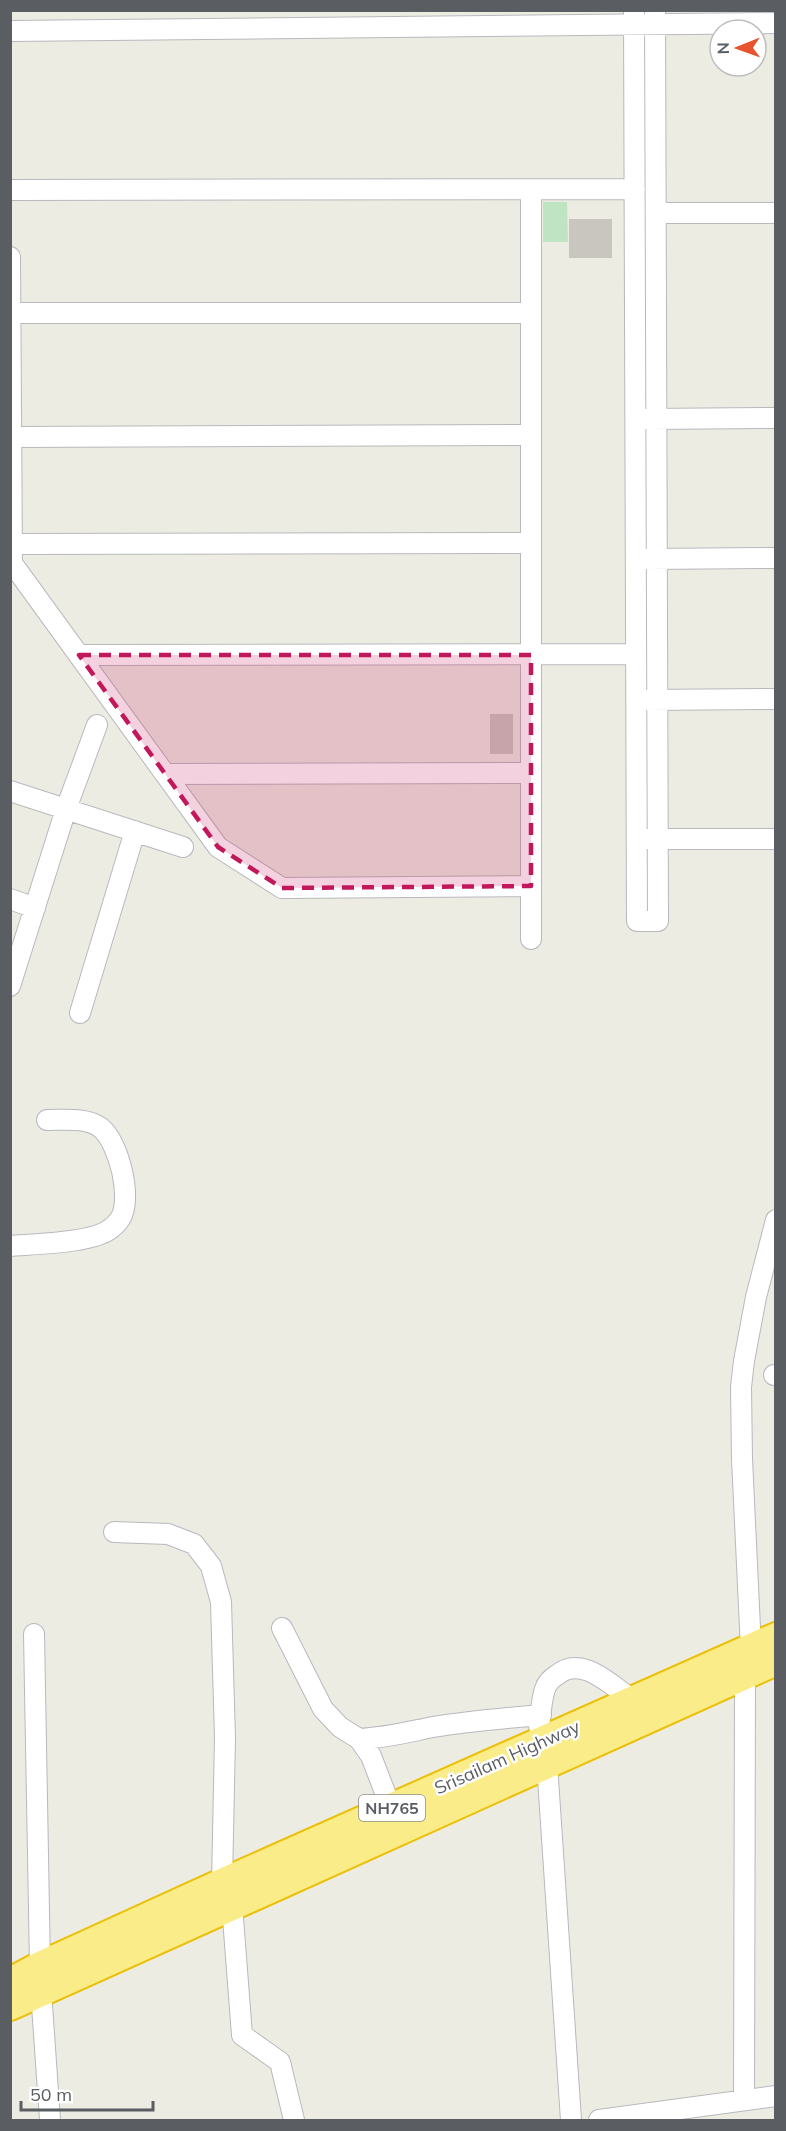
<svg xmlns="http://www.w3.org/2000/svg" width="786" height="2131" font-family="Mulish,sans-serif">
  <rect width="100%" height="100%" fill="#edece2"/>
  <path fill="#bee4c3" d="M543,202h24l1,40h-25z"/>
  <path fill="#c8c6bf" d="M569,219h43v39h-43z
    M490,714h23v40h-23z"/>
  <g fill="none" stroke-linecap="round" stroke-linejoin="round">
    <defs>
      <path id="minor" d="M634,10l3,911h21l-3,-911
        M10,31l766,-8
        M10,190l625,-1
        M656,213h120
        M10,257l2,306 206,284 64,41 249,-2
        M11,313h520
        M646,419l130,-1
        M12,437l519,-2
        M12,544l519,-1
        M646,559l130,-1
        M79,655l557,-1
        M646,700l130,-1
        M165,774l366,-1
        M10,791l173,56
        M646,839h130
        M10,899l25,9
        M531,939v-749
        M10,986l56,-177 31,-84
        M80,1013l55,-182
        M10,1246c24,-2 83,-3 100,-17 3,-2 8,-7 10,-10 13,-20 -1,-76 -19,-91 -13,-11 -38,-8 -54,-8
        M774,1375h2
        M114,1532l54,2 26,10 17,22 10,36 4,136 -3,145
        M282,1628l41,81 17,18 19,12 12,17 20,52
        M34,1634l6,332
        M751,1649l-9,-190 -1,-72 3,-26 12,-64 20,-77
        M539,1726c2,-12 2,-25 6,-37 2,-6 7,-11 12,-14 26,-22 57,14 78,26
        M359,1739c26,-1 49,-7 74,-12 36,-6 72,-9 108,-12
        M547,1764l24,356
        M232,1905l10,130 38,27 14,58
        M41,1991l9,129
        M744,2100l1,-424
        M599,2120l177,-24"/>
      <path id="highway" d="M10,1982l30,-16 182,-83 554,-246
        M10,2006l766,-345"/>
    </defs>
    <use href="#minor" stroke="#b7b9be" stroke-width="22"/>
    <use href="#highway" stroke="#ebbf03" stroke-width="32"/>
    <use href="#minor" stroke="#fff" stroke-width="20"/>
    <use href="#highway" stroke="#fbec8a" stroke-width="28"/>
  </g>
  <path fill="#c2185b" fill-opacity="0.2" stroke="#c2185b" stroke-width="4.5" stroke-dasharray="12 8" stroke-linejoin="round" d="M79,655h452v231l-249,2 -64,-41z"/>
  <g text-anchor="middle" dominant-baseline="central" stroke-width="5" stroke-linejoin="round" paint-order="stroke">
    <rect fill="#fff" stroke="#8c8e91" stroke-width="1.5" x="359" y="1795" width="66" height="26" rx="4.5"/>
    <g font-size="16" font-weight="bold" fill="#5a5d62">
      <text x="392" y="1808">NH765</text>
    </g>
    <g font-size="18" fill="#5a5d62" stroke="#fff">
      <text transform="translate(507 1757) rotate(-24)">Srisailam Highway</text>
    </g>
  </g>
  <rect width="786" height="2131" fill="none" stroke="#5a5d62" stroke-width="24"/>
  <g transform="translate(738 48) rotate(269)"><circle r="28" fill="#ffffff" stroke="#bdbec0" stroke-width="1.5"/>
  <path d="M0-4.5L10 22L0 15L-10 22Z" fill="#e6532e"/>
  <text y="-9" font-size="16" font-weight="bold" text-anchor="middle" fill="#5a5d62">N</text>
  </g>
  <path d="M21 2101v9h132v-9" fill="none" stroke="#5a5d62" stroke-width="3"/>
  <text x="30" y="2101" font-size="18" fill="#5a5d62" stroke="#ffffff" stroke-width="4.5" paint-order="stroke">50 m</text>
</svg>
